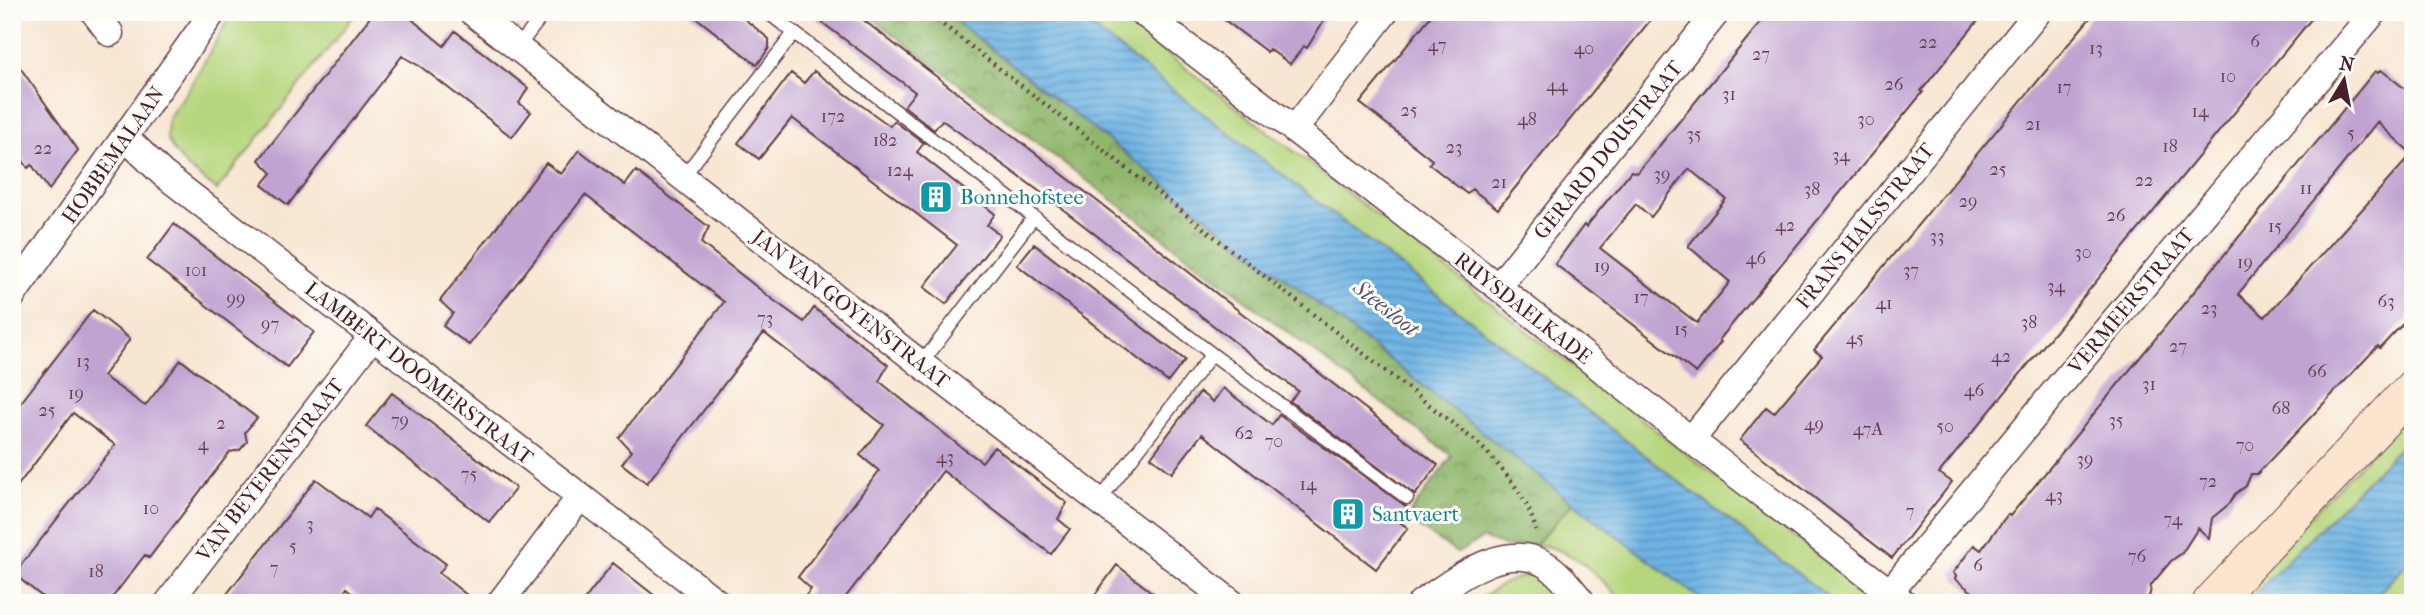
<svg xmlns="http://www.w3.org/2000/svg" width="2425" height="615" font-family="'IM FELL French Canon',serif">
  <defs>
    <pattern id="forest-crowns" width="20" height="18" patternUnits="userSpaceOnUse" patternTransform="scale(1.75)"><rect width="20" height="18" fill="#90b76c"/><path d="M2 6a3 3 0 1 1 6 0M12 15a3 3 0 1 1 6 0" fill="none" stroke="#789459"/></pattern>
    <pattern id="water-rules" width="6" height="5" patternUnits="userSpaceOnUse" patternTransform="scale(1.75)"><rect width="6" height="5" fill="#6eb4e4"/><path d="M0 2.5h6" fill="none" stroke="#5c92b9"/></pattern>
  </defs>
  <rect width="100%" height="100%" fill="#fdfcf7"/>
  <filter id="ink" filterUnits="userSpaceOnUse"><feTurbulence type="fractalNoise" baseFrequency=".0143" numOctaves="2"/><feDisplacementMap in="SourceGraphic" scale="14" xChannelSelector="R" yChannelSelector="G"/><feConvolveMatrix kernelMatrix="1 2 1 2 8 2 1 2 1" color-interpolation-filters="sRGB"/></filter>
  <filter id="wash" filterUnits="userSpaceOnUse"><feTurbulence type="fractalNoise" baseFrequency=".00686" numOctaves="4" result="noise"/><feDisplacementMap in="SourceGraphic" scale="28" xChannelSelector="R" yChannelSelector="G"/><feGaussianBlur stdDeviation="1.57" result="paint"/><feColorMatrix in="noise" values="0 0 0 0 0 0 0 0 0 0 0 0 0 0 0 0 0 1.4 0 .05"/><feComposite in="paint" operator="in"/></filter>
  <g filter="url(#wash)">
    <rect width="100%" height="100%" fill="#f7e6d1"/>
    <path fill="#b6d67d" stroke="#807a54" stroke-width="2" d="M233,12h124l-140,178 -31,-24 -12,-15 -7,-12 1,-21 20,-28z
      M1072,12h41l767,591h-44z
      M2413,409v25l-167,169h-19z
      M1573,503l133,100h-82c-29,-30 -45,-51 -88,-59z
      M2413,557v46h-44z
      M1533,575l13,2 24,26h-97c20,-13 36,-26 60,-28z"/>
    <path fill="url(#forest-crowns)" stroke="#6d6b4c" stroke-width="2" d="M864,12h80l629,491 -37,41 -29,3 -24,-9 -26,15 -51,-35 46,-62z"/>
    <path fill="url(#water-rules)" stroke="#5c6a88" stroke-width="2" d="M944,12h128l764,591h-130l-133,-100z
      M2413,434v123l-44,46h-123z"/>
    <g id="blocks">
      <path fill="#c0a3d1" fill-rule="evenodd" d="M374,12h29l41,34 11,-15 73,57 -9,15 12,9 -19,25 -91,-70 -19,-11 -114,149 -26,-20 10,-12 -13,-13z
        M689,12h47l33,27v9l-12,17z
        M808,12h45l585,453 -23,30 -125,-94 8,-10 -255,-197 -101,-74 -8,10 -30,-24 11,-14z
        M1214,12h115l-22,36 -3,-2 -14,18 -21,-15 -2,3z
        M1434,12h223l-159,197 -26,-20 -5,5 -38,-30 3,-4 -72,-57z
        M1769,12h216l-64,79 2,1 -204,248 2,2 -25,31 -141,-109 29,-39 2,2 45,-56 6,2zM1689,169l37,30 -38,47 42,36 -33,41 -97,-75 36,-44 15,13z
        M2095,12h222l-378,461 13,9 -60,76 -152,-118 26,-33 8,6 48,-57 -8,-6z
        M12,56l66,94 -29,40 -17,-25 -4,3 -16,-23z
        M2381,70l32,25v218l-33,35 -2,-2 -121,128h-6l-5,12 -11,8 -6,10 -17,14 -3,20 -11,-10 -16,25 -11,8 -20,24 -1,9 -5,9h-158l-32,-24 1,-3 -3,-3 21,-28 7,5 27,-36 2,2 365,-445 3,2zM2377,122l35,32 -147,163 -27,-23z
        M814,71l76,55 4,-5 30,22 -7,9 78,62 -8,11 13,10 -54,69 -22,-17 33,-42 -165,-127 -33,41 -21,-16 53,-70 13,10z
        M579,150l46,35 11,-14 73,56 -8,16 71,56 32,23 10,-14 45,34 29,23 -9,16 82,66 21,15 12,-15 73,56 -9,16 12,10 -19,25 -108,-83 -102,132h-41l11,-14 -13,-12 81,-106 -19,-16 24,-30 -120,-92 -117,150 -25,-19 9,-13 -12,-13 105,-136 -139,-107 -116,150 -26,-19 10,-13 -13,-12 106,-138 15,11z
        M174,224l140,108 -27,35 -140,-107z
        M1034,244l151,116 -17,22 -151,-117z
        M93,310l37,29 -27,37 42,30 36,-46 76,58 -12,14 2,10 -7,8 -10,2 -81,106 -4,-3 -37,48h-58l-36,-29 101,-129 -42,-32 -61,80v-79z
        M1223,388l49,37 7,-10 128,92 -10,13 11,8 -32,41 -174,-135 -30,39 -21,-16 49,-65 13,10z
        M392,393l124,95 -27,34 -123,-96z
        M316,479l52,39 6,-9 72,55 -7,9 38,30h-111l-19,-15 -11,15h-116z
        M613,563l51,40h-82z
        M1117,565l14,11 35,27h-77z"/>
    </g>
  </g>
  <g filter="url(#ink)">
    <use href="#blocks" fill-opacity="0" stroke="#643d44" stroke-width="2"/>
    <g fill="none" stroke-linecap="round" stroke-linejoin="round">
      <defs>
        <path id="lane" d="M767,12l445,342 195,144
          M518,47l27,-35
          M683,177l111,-144
          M921,364l113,-147
          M1099,501l113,-147"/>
        <path id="street" d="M94,12l16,21
          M472,12l449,352 311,239
          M1142,12l356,275 193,153 213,163
          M1294,130l91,-118
          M125,137l37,36 556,430
          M1498,287l219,-275
          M12,296l201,-284
          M1691,440l347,-428
          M1890,592l170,-207 314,-373
          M168,603l204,-266
          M500,603l80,-106
          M1421,603c34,-22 82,-63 124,-39 15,9 27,26 38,39"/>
        <path id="secondary" d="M2211,603l202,-215"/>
      </defs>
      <use href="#lane" stroke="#643d44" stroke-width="15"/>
      <use href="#street" stroke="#643d44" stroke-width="29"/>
      <use href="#secondary" stroke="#643d44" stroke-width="39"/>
      <path stroke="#643d44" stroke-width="4.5" stroke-dasharray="2 5" stroke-linecap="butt" d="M927,12l552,432c24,26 49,52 57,87"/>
      <use href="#lane" stroke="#fff" stroke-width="12"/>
      <use href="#street" stroke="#fff" stroke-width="26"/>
      <use href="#secondary" stroke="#fce5cf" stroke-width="37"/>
    </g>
  </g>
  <defs>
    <symbol id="building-square" viewBox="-11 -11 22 22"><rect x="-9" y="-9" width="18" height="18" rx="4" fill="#0f9aa8" stroke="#fdfcf7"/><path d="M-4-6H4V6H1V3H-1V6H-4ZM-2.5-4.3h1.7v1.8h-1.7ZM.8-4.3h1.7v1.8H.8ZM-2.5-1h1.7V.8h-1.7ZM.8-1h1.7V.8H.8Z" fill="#fff"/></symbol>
  </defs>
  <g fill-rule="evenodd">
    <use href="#building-square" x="917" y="178" width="38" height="38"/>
    <use href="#building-square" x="1329" y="495" width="38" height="38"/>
  </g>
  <g text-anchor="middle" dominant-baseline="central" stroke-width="6" stroke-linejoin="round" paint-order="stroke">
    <g font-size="18" fill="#684054">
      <text x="2255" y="41">6</text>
      <text x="1928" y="42">22</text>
      <text x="1437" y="45">47</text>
      <text x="1584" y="48">40</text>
      <text x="2096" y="48">13</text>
      <text x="1761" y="54">27</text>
      <text x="2228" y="76">10</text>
      <text x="1894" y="84">26</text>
      <text x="1557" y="85">44</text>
      <text x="2064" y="87">17</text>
      <text x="1729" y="94">31</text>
      <text x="1409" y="110">25</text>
      <text x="2200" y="111">14</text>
      <text x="833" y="116">172</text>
      <text x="1527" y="119">48</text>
      <text x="1866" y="119">30</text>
      <text x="2033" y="124">21</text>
      <text x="2351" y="133">5</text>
      <text x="1694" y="134">35</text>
      <text x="885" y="140">182</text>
      <text x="2170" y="146">18</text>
      <text x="1454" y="147">23</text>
      <text x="43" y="148">22</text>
      <text x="1841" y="155">34</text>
      <text x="1998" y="169">25</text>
      <text x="900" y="170">124</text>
      <text x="1662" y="174">39</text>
      <text x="2144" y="180">22</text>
      <text x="1499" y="182">21</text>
      <text x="2306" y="188">11</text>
      <text x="1812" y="189">38</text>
      <text x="1968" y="201">29</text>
      <text x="2116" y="215">26</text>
      <text x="1785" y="225">42</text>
      <text x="2275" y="226">15</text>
      <text x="1937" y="236">33</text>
      <text x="2083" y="252">30</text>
      <text x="1756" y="258">46</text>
      <text x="2245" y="262">19</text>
      <text x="1602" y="266">19</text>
      <text x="196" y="270">101</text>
      <text x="1911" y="270">37</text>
      <text x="2056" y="286">34</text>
      <text x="1641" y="297">17</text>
      <text x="236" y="298">99</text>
      <text x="2386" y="301">63</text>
      <text x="1884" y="303">41</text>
      <text x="2209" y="308">23</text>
      <text x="765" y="318">73</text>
      <text x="2029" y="322">38</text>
      <text x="270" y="324">97</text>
      <text x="1681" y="329">15</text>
      <text x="1855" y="338">45</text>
      <text x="2178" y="346">27</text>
      <text x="2001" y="356">42</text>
      <text x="83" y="361">13</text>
      <text x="2317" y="371">66</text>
      <text x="2149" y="384">31</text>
      <text x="1974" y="390">46</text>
      <text x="76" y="393">19</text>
      <text x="2281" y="408">68</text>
      <text x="47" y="410">25</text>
      <text x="400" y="420">79</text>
      <text x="2116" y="420">35</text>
      <text x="221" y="423">2</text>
      <text x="1814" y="424">49</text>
      <text x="1945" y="426">50</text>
      <text x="1868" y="429">47A</text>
      <text x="1244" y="433">62</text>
      <text x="1274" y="441">70</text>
      <text x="203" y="444">4</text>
      <text x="2245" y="445">70</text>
      <text x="945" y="457">43</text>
      <text x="2085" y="459">39</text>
      <text x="469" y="474">75</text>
      <text x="2208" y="481">72</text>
      <text x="1308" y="484">14</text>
      <text x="2054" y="495">43</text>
      <text x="151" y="508">10</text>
      <text x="1910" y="511">7</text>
      <text x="2173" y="519">74</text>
      <text x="310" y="524">3</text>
      <text x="293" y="546">5</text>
      <text x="2137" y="556">76</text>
      <text x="1978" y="565">6</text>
      <text x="274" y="568">7</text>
      <text x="96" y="571">18</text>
    </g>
    <g font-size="21" fill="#4a1f2b" stroke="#fdfcf7">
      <text transform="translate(1608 150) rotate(-51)">GERARD DOUSTRAAT</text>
      <text transform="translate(113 155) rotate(-55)">HOBBEMALAAN</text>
      <text transform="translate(1865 226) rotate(-51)">FRANS HALSSTRAAT</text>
      <text transform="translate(2131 301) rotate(-50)">VERMEERSTRAAT</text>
      <text transform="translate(1523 308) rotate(38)">RUYSDAELKADE</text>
      <text transform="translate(851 309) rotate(38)">JAN VAN GOYENSTRAAT</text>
      <text transform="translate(419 373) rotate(38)">LAMBERT DOOMERSTRAAT</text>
      <text transform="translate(270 470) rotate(-52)">VAN BEYERENSTRAAT</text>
    </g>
    <g font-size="21" fill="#0d838f" stroke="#fdfcf7" text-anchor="start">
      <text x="960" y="197">Bonnehofstee</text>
      <text x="1372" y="514">Santvaert</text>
    </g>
    <g font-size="23" font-style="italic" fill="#57536c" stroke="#fdfcf7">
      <text transform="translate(1386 308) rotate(38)">Steesloot</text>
    </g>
  </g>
  <rect width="2425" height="615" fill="none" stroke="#fdfcf7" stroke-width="42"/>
  <g transform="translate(2344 80) rotate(10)" stroke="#fdfcf7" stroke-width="5" paint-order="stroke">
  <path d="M0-5L12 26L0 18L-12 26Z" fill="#4a1f2b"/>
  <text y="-10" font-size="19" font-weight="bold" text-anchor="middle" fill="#4a1f2b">N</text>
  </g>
</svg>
